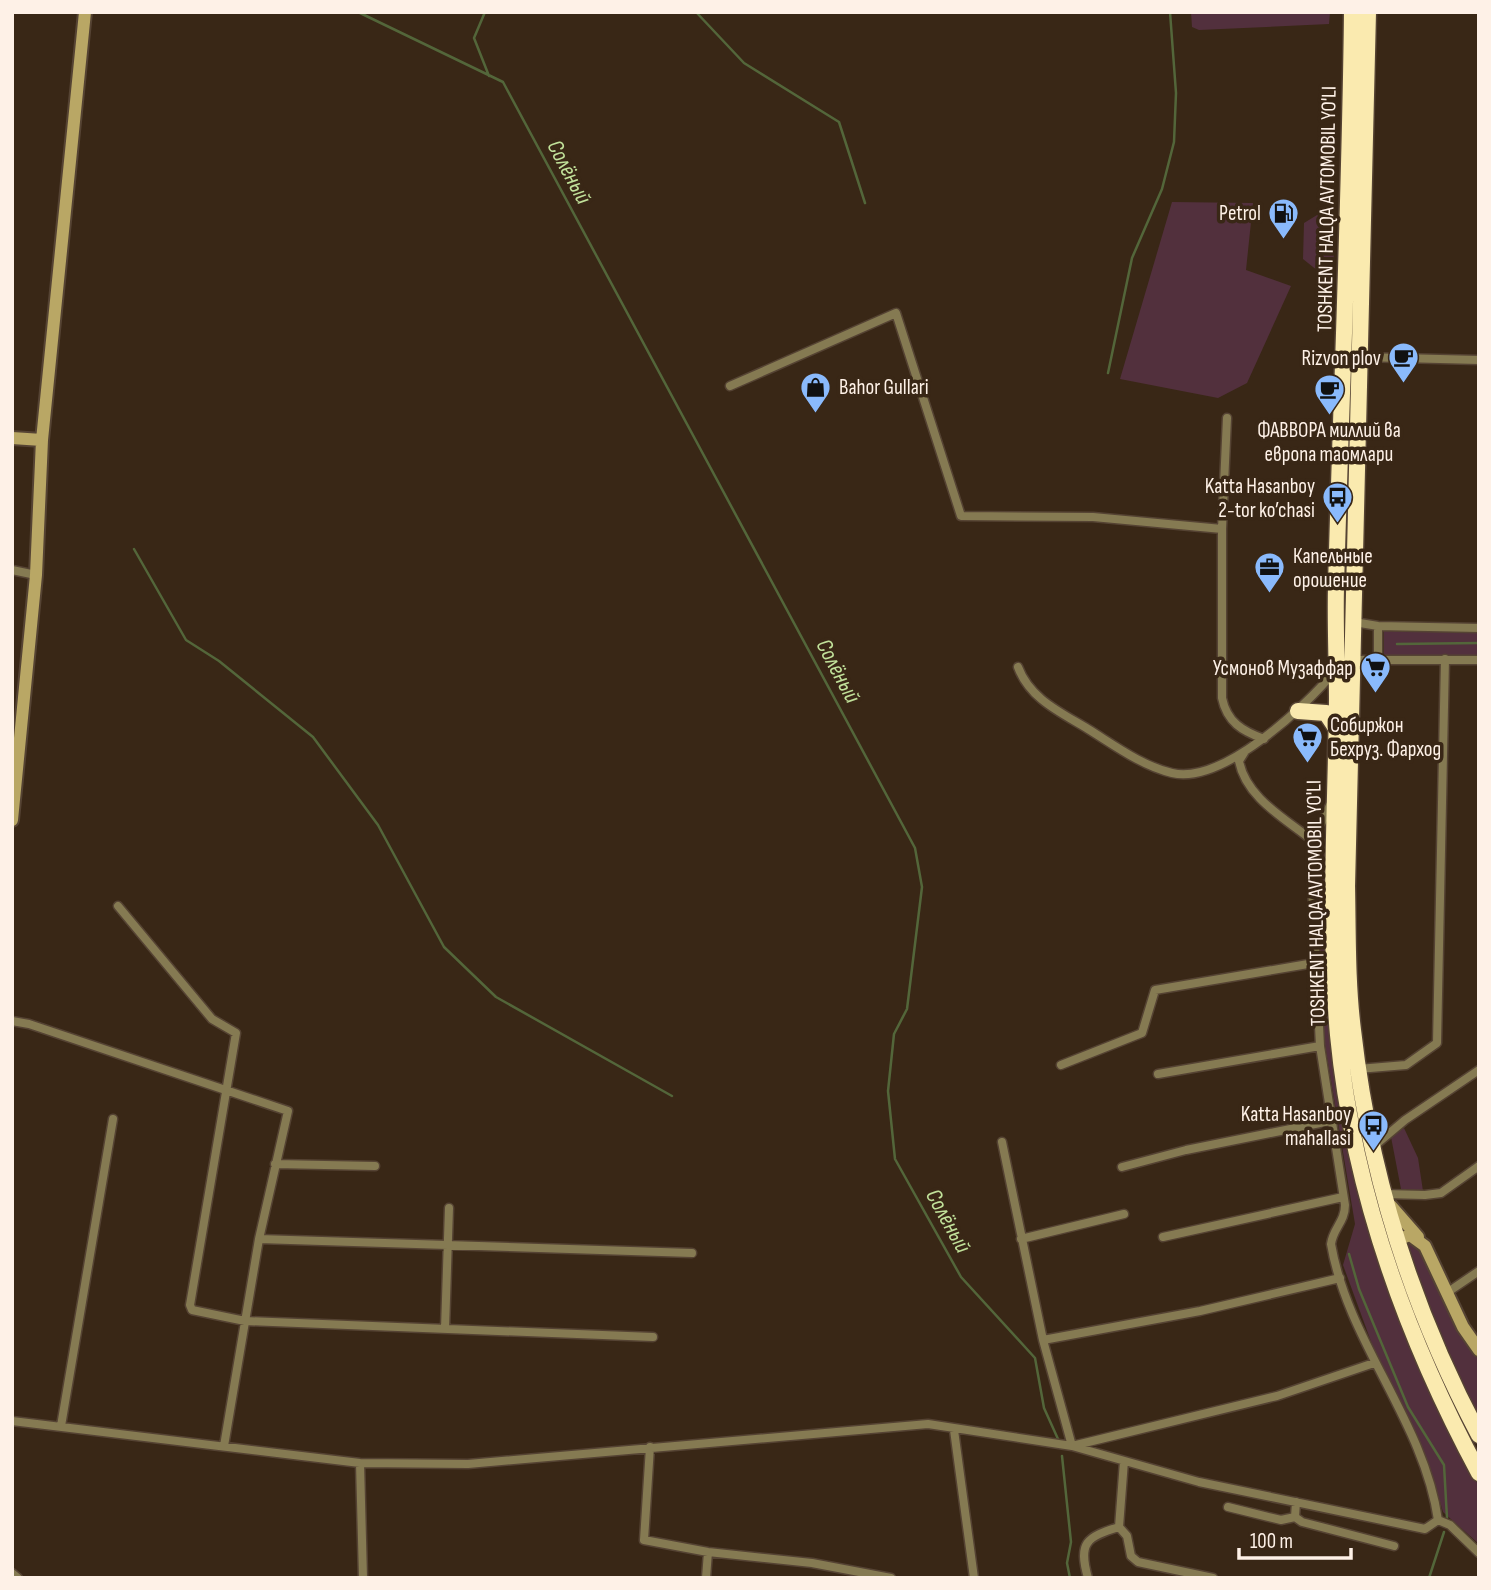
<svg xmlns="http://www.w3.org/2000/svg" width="1491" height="1590" font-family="'Sofia Sans Condensed',sans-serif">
  <rect width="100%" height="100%" fill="#392716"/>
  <path fill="#52303d" d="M1191,12h139l-1,12 -130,6 -7,-3z
    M1359,14l5,10 -17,624 -5,-5z
    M1172,202l81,1 -7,67 45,16 -44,97 -29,15 -98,-19z
    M1335,204l-2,79 -30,-24 1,-36z
    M1384,630l95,3v24l-95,-2z
    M1323,840l5,177 12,86 118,343 21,37v61l-36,-32 -13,-44 -50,-102 -37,-101 12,-41 -33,-197 -4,-92 1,-93z
    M1404,1128l14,30 5,33 -22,-2 -10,-52z
    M1411,1242l8,5 33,70 27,42v59c-30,-56 -54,-113 -72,-173z"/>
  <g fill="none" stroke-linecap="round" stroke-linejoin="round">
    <path stroke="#53663a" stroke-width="2.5" d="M358,12l145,70 412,766 7,39 -15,122 -13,25 -6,57 7,68 66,118 74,81 9,50 14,31
      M485,12l-11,26 15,38
      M696,12l48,51 95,59 26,81
      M1108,373l24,-115 30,-69 12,-47 2,-49 -6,-81
      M134,549l52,91 33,21 94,76 65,88 66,122 52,50 176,99
      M1397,644l82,-1
      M1349,1254l10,35 49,118 36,58 3,53
      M1062,1456l9,86 -4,21 3,15
      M1429,1578l15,-46"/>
    <defs>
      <path id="street" d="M1361,357l118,3
        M730,386l166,-73 65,203 132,1 129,12
        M1227,418l-5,111v169c5,24 20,33 42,41
        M12,570l24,5
        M1354,622l24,4 101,2
        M1353,660h126
        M1378,660v-34
        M1018,667c12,32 42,45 70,62 26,16 54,37 84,44 50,12 133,-66 162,-101
        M1244,753l-5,8c7,37 47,58 74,80
        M118,906l94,113 24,14 -46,272 2,5 53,11 408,16
        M12,1021l17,3 259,87 -29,128 -35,207
        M1061,1065l81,-32 13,-43 159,-27
        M1358,1069l48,-4 31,-22 8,-384
        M1158,1074l162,-28
        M1002,1142l41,198 29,106 205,-50 97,-33
        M1373,1147l32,-27 74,-50
        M275,1164l100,2
        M1122,1167l64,-17 144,-29
        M1384,1194l41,1 16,-2 38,-27
        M1163,1237l180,-40
        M259,1239l433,14
        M1021,1239l103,-25
        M1448,1292l31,-21
        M445,1329l4,-121
        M1043,1340l157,-29 140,-33
        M12,1421l348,42 108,1 460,-40 144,22 127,36 226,47 13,-9c-14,-99 -90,-177 -107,-276 2,-16 14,-22 14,-39l-25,-159 -9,-182 2,-23 19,-40
        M61,1426l52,-307
        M954,1430l20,148
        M650,1447l-6,93 64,12 104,11 79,15
        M1124,1461l-5,66 8,9 4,20 7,6 75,16
        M360,1463l3,115
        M1296,1502l-1,15 7,5 92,24
        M1228,1507l53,13 14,-3
        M1438,1520l12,5 29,28
        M12,1573l6,5
        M706,1578l2,-26
        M1088,1578c-10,-35 -2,-41 31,-51"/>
      <path id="secondary" d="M12,438l30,2
        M12,820l24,-245 6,-135 43,-428
        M1391,1206l27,31
        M1397,1240l13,-5 15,11 38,81 16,23"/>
      <path id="highway" d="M1352,12c-2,192 -11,384 -16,575 -1,38 1,75 1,112 -1,112 -9,225 1,336 15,156 68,302 141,438
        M1368,12l-21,874c1,48 0,96 6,144 16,142 59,279 126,405
        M1298,711l28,2 10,15"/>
    </defs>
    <use href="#street" stroke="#554333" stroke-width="11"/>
    <use href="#secondary" stroke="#554333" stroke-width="16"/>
    <use href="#highway" stroke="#554333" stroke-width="19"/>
    <use href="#street" stroke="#857a52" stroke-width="8"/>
    <use href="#secondary" stroke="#b9a765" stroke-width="12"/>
    <use href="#highway" stroke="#faeaaf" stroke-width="16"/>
  </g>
  <defs>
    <symbol id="fuel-pin" viewBox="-11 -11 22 30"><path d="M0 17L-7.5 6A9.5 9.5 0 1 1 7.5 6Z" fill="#8abafc" stroke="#392716"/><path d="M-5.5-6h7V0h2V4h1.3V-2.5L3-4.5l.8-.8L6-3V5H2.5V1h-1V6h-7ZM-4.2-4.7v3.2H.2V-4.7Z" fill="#111"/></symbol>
    <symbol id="cafe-pin" viewBox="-11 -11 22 30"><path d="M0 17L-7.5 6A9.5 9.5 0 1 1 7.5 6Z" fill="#8abafc" stroke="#392716"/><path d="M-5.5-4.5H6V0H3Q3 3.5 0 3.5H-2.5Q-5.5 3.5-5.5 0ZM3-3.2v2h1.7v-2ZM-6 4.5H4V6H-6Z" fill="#111"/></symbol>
    <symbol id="shop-pin" viewBox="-11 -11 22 30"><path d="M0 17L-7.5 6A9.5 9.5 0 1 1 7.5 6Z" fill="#8abafc" stroke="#392716"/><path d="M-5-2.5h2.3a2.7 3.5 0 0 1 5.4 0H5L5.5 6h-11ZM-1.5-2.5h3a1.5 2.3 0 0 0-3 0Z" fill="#111"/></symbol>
    <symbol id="bus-pin" viewBox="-11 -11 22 30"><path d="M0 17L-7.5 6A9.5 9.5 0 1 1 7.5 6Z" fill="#8abafc" stroke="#392716"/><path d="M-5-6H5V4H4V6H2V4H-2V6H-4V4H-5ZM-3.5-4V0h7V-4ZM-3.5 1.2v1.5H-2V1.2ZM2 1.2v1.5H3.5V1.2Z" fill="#111"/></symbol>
    <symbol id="office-pin" viewBox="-11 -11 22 30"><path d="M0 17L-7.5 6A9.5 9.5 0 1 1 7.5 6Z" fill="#8abafc" stroke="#392716"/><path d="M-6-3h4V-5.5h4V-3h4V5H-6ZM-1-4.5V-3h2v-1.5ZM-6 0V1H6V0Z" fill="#111"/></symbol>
    <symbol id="supermarket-pin" viewBox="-11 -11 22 30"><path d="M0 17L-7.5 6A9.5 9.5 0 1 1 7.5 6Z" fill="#8abafc" stroke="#392716"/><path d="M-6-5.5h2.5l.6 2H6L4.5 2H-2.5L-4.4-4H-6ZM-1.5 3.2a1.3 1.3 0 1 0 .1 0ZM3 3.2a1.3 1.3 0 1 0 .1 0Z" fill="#111"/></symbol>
  </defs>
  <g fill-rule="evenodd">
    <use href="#fuel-pin" x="1266" y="196" width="35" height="47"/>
    <use href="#cafe-pin" x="1386" y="340" width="35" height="47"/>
    <use href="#shop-pin" x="798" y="370" width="35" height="47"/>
    <use href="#cafe-pin" x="1312" y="372" width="35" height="47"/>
    <use href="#bus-pin" x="1320" y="480" width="35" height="47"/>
    <use href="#office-pin" x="1252" y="550" width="35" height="47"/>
    <use href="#supermarket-pin" x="1358" y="650" width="35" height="47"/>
    <use href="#supermarket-pin" x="1290" y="720" width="35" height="47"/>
    <use href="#bus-pin" x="1356" y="1108" width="35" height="47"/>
  </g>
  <g text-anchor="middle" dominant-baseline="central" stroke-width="7" stroke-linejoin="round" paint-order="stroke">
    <g font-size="21" fill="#fef1e7" stroke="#392716">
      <text transform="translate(1327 209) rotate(-89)">TOSHKENT HALQA AVTOMOBIL YO'LI</text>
      <text transform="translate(1316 903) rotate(-91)">TOSHKENT HALQA AVTOMOBIL YO'LI</text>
    </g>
    <g font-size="21" fill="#fef1e7" stroke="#392716" text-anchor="end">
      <text x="1261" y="213">Petrol</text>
      <text x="1381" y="358">Rizvon plov</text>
      <text x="839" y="387" text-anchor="start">Bahor Gullari</text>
      <text x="1329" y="430" text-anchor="middle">ФАВВОРА миллий ва<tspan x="1329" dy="24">европа таомлари</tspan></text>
      <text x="1315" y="486">Katta Hasanboy<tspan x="1315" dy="24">2-tor ko’chasi</tspan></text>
      <text x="1293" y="556" text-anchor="start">Капельные<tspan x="1293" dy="24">орошение</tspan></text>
      <text x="1353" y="668">Усмонов Музаффар</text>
      <text x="1330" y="725" text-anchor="start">Собиржон<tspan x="1330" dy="24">Бехруз. Фарход</tspan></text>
      <text x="1351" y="1114">Katta Hasanboy<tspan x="1351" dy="24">mahallasi</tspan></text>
    </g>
    <g font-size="23" font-style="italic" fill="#c1e19a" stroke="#392716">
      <text transform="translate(569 172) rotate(62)">Солёный</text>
      <text transform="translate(838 671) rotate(62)">Солёный</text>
      <text transform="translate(948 1221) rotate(61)">Солёный</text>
    </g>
  </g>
  <rect width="1491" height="1590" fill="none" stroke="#fef1e7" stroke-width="28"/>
  <path d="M1239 1548v10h112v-10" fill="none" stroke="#fef1e7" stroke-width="3.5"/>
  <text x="1250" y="1548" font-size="21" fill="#fef1e7" stroke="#392716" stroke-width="5" paint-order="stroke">100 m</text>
</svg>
